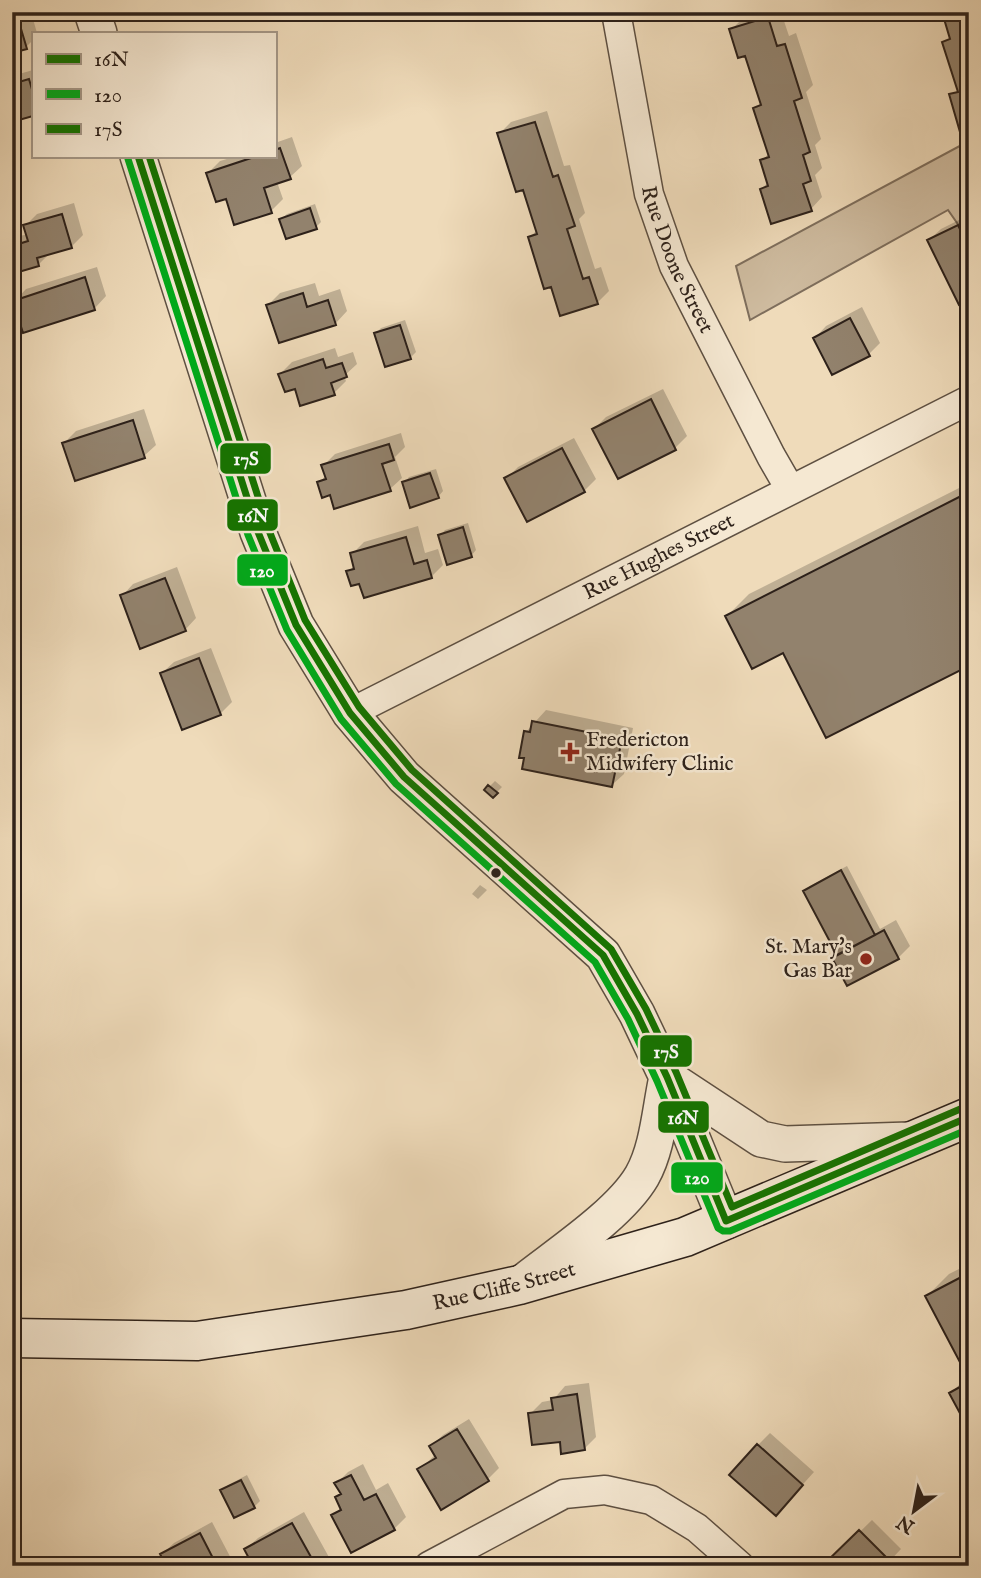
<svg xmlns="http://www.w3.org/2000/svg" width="981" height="1578" font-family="'IM FELL English',serif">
  <rect width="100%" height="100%" fill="#efdbba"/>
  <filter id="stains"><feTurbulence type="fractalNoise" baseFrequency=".00286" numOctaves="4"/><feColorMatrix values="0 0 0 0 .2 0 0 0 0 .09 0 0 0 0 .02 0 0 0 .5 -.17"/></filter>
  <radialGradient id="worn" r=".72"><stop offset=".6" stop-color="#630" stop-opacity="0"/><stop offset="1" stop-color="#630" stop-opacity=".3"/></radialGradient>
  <path fill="#cebb9f" stroke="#7e6e5c" stroke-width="2" d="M969,141v99l-21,-30 -198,110 -14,-54z"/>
  <path fill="#0003" d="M12,12h19l6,21h-4v7l-7,7z
    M761,12h20l8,24 7,-3 17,52 -7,7 15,47 -6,6 7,23 -7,7 7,22 -11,12 -49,-20 6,-7 -6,-21 7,-8 -14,-44 7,-7 -16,-48 -15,-24 12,-12z
    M33,70v44l-21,6v-44z
    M547,111l17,55 6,-1 15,48 -6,6 16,50 6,-2 8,24 -12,12 -45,-18 -22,-48 7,-7 -13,-42 -25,-54 12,-12z
    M292,137l10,29 -12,11 -13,5 6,17 -12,12 -63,-38 12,-12 17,-5h38v-13z
    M74,203l9,32 -12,12 -21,6 -12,12 -26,7v-34l16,-4 -3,-8 12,-12z
    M315,204l6,18 -5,5 -35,-8 6,-5z
    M969,215v84l-40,-59 12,-11z
    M97,267l9,29 -11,12 -71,23 -9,-30 11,-12z
    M315,283l4,13 21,-7 7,22 -11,12 -56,18 -12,-36 12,-12z
    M862,307l18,36 -11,11 -54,-16 11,-12z
    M405,320l11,32 -6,6 -34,-25 5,-5z
    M335,348l3,9 15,-5 4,12 -13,12 2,5 -12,12 -38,-6 -16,-13 12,-12z
    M663,389l24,47 -12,12 -56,29 -25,-48 12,-12z
    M144,409l12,36 -12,11 -80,-13 12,-12z
    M401,433l4,14 -10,10 7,21 -12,11 -59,4 -12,-10 7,-8 -3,-9 12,-12z
    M574,438l22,41 -12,12 -77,-13 11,-11z
    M436,469l7,22 -5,6 -34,-14 5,-6z
    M969,483v181l-186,-13 -56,-35 22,-22z
    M468,523l8,27 -5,6 -31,-20 5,-6z
    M418,526l7,27 13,-4 5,16 -12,12 -71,4 -12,-9 7,-7 -3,-11 12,-12z
    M177,567l19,51 -11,12 -63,-34 11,-12z
    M211,648l21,54 -12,12 -58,-41 12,-11z
    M546,710l87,18 -9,46 -12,11 -86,-53z
    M495,781l7,6 -9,9 -7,-6z
    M847,866l33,63 16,-9 14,26 -12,12h-64l5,-4 -34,-63 5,-5z
    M480,885l7,5 -9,9 -6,-5z
    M969,1264v99l-42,-67 22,-22z
    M969,1375v52l-18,-34z
    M589,1383l7,54 -12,12 -23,-9 -31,-26 12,-12 11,-2 12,-14z
    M469,1419l30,49 -11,11 -69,-9 17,-16 -5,-8 12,-11z
    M770,1433l44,39 -27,30 -29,-57z
    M363,1464l13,26 12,-7 18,34 -12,12 -61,-13 9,-9 -5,-9 5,-5 -6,-9 12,-12z
    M247,1475l13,26 -6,6 -32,-17 6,-5z
    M304,1512l26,47 -7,7h-68l-9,-17 12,-11z
    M872,1520l29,29 -16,17h-60z
    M212,1522l23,44h-67l-6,-12 12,-11z"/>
  <path fill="#92826d" stroke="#2d211a" stroke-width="2" d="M12,12h4l11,37 -15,4z
    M942,12h27v118l-9,2 -11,-38 9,-2 -16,-50 8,-3z
    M768,17l9,29 8,-2 17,54 -8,3 16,51 -7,3 8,26 -8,3 9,27 -41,13 -11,-35 8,-3 -8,-26 9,-3 -16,-49 8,-3 -16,-49 -7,2 -9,-29z
    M29,79l4,14v23l-21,6v-38z
    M535,122l18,55 5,-2 17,51 -8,3 16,50 6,-2 9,27 -38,12 -9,-29 -7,2 -16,-52 9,-3 -14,-44 -7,2 -19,-59z
    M280,148l11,31 -27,9 8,25 -38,12 -8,-26 -10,3 -10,-29 51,-17h18v-6z
    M310,208l7,21 -31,10 -7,-20z
    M62,214l10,34 -35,10 2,8 -27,8v-28l16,-5 -5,-16z
    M958,225l11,23v53l-10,4 -32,-65z
    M85,277l10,33 -72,23 -10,-32z
    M303,293l4,14 21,-7 8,25 -57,18 -13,-38z
    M850,318l20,38 -38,19 -19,-37z
    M400,325l11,34 -26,8 -11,-34z
    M323,359l3,9 16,-5 5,14 -16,6 4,12 -35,11 -5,-17 -10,3 -7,-18z
    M651,399l25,51 -58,29 -26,-50z
    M133,420l12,38 -70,23 -13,-38z
    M389,444l5,16 -12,4 9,27 -57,18 -4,-14 -8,3 -5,-16 9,-3 -5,-14z
    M562,448l23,44 -58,30 -23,-44z
    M430,473l9,25 -29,10 -8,-26z
    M969,492v174l-143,72 -43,-85 -31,16 -27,-53z
    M463,527l9,30 -25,8 -9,-30z
    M406,537l8,27 13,-4 5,18 -68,20 -5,-14 -8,2 -5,-15 8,-2 -4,-16z
    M165,578l21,53 -46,18 -20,-54z
    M199,658l22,57 -39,15 -22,-57z
    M532,721l90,18 -10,48 -90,-18 2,-11h-5l5,-27 6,1z
    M488,785l10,8 -5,5 -9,-8z
    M841,870l34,65 -38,20 -34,-64z
    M884,930l15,29 -52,27 -15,-28z
    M969,1273v92l-6,3 -38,-72z
    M969,1382v48l-20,-37z
    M577,1394l8,56 -24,4 -1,-12 -28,3 -4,-32 25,-3 -2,-12z
    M457,1429l32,52 -48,29 -24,-41 19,-11 -7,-12z
    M757,1444l46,41 -27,31 -47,-41z
    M351,1475l13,25 12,-6 19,36 -44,23 -20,-38 10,-5 -6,-13 6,-3 -7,-11z
    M241,1480l14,28 -21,10 -14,-28z
    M292,1523l24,43h-63l-9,-17z
    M859,1530l32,32 -4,4h-65z
    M200,1533l17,33h-51l-6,-12z"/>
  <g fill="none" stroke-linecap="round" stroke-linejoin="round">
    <defs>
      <g id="minor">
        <path id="s1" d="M616,12l33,182 25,72 97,190 19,33"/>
        <path id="s2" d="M350,713l619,-313"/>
        <path d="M429,1566l135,-72 41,-4 46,10 46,28 43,38"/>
      </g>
      <path id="tertiary" d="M92,12l7,21
        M138,156l120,376 38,93 54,88 54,64 199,178 34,59 30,63 59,144
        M522,1283c35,-28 98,-69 120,-107 16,-28 18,-67 25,-99l94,62 24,5 124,-4"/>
      <g id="secondary">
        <path id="s3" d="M12,1338l185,3 209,-31 113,-25 166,-48 284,-120"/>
      </g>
    </defs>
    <use href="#minor" stroke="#5e5042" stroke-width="31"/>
    <use href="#tertiary" stroke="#5e5042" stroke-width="38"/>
    <use href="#secondary" stroke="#2d211a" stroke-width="41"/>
    <use href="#minor" stroke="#f5e8d2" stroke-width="28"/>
    <use href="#tertiary" stroke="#f5e8d2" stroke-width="35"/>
    <use href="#secondary" stroke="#f5e8d2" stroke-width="38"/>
    <defs>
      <path id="bus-1" d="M138,156l120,376 38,93 54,88 54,64 199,178 34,59 30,63 59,144 243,-104"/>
      <path id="bus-2" d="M128,159l120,376 39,95 54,89 55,65 199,178 33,57 29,62 61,147 5,3h7l239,-102"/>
      <path id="bus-3" d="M149,156l119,372 37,92 54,87 53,63 199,179 35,60 30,63 56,135 233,-100"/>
    </defs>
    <use href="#bus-1" stroke="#f5e8d2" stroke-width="12"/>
    <use href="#bus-2" stroke="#f5e8d2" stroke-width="12"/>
    <use href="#bus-3" stroke="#f5e8d2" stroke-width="12"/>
    <use href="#bus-1" stroke="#157400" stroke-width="7"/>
    <use href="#bus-2" stroke="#00aa1a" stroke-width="7"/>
    <use href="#bus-3" stroke="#157400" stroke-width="7"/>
  </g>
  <g fill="#8f2418" stroke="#f5e8d2" stroke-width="2.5">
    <path d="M566.5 741.5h7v7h7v7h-7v7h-7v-7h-7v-7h7z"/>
    <circle cx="866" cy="959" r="7"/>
  </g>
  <circle fill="#2d211a" stroke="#f5e8d2" stroke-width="2.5" cx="496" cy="873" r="6"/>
  <g text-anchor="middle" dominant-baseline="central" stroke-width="5" stroke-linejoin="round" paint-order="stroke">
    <g font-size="21" fill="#2d211a" stroke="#f5e8d2">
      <text stroke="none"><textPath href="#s1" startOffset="256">Rue Doone Street</textPath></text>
      <text stroke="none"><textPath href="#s2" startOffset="346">Rue Hughes Street</textPath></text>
      <text stroke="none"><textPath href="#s3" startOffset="497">Rue Cliffe Street</textPath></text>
    </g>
    <g font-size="21" fill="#2d211a" stroke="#f5e8d2" text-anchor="start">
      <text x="586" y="740">Fredericton<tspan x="586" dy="24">Midwifery Clinic</tspan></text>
      <text x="852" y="947" text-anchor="end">St. Mary's<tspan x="852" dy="24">Gas Bar</tspan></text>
    </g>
  </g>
  <g stroke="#f5e8d2" stroke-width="2.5">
    <rect x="219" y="442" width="53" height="33" rx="7" fill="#157400"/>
    <rect x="226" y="498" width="53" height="34" rx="7" fill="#157400"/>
    <rect x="236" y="553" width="53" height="34" rx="7" fill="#00aa1a"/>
    <rect x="639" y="1034" width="54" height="34" rx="7" fill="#157400"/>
    <rect x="657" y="1100" width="53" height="34" rx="7" fill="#157400"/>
    <rect x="670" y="1161" width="54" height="33" rx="7" fill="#00aa1a"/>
  </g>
  <g font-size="19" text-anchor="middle" font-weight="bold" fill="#fff">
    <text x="246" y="465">17S</text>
    <text x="253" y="522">16N</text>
    <text x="262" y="577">120</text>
    <text x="666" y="1058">17S</text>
    <text x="683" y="1124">16N</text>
    <text x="697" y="1184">120</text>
  </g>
  <rect width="981" height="1578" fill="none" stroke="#efdbba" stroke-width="42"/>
  <rect x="14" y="14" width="953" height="1550" fill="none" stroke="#2d211a" stroke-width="3.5"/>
  <rect x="21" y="21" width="939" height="1536" fill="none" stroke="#2d211a" stroke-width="2"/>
  <rect x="32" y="32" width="245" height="126" fill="#f5e8d2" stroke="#a59888" stroke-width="2"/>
  <rect x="46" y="54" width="35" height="10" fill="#157400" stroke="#a59888" stroke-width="2"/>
  <text x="94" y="66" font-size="21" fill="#2d211a">16N</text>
  <rect x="46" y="89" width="35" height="10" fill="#00aa1a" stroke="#a59888" stroke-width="2"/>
  <text x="94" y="102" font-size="21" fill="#2d211a">120</text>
  <rect x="46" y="124" width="35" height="10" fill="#157400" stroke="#a59888" stroke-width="2"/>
  <text x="94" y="136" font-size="21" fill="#2d211a">17S</text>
  <g transform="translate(914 1511) rotate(212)" stroke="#f5e8d2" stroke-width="5" paint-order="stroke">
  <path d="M0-5L12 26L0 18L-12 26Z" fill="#2d211a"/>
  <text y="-10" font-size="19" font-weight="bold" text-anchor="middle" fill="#2d211a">N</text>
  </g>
  <rect width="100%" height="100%" filter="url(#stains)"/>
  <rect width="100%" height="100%" fill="url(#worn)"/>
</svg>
